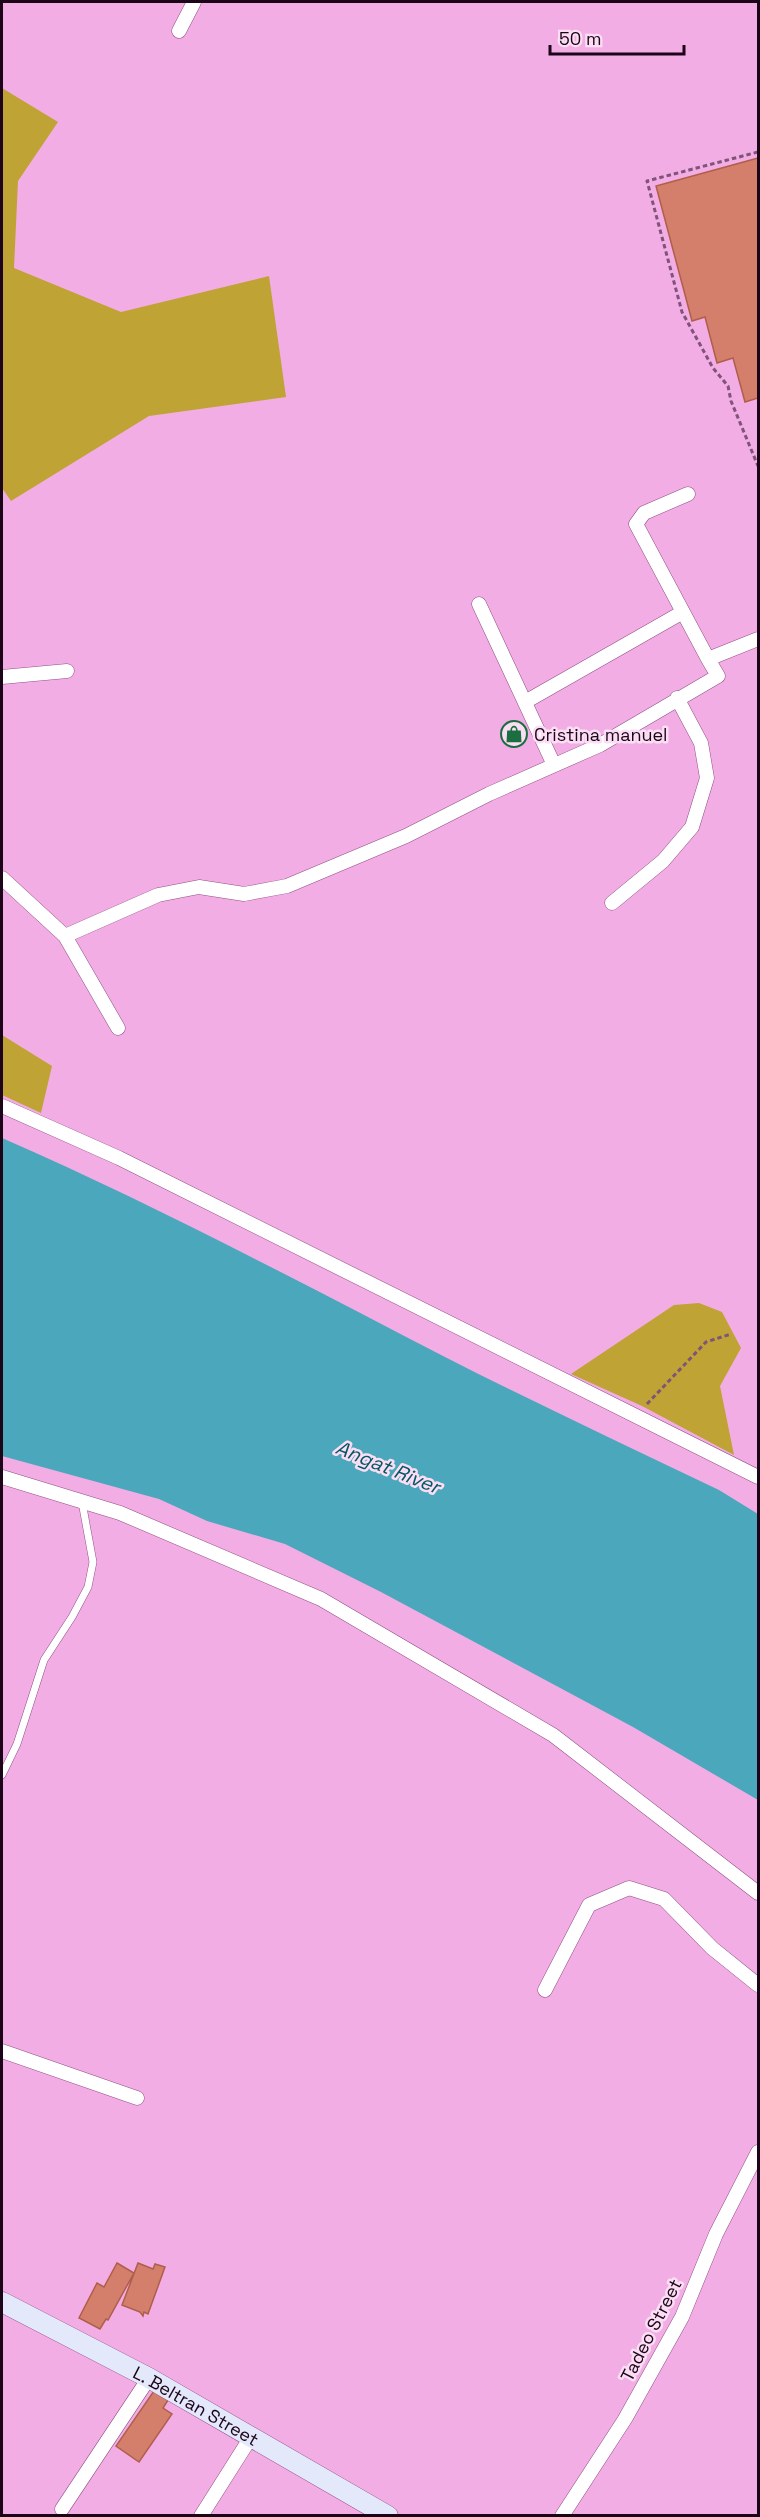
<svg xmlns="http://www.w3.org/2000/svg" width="760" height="2517" font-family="'Space Grotesk',sans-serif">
  <rect width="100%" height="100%" fill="#f3ade5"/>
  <path fill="#bfa335" d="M2,88l56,34 -40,59 -4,87 107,44 148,-36 17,121 -137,19 -138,85 -9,-13z
    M2,1035l50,31 -11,47 -39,-18z
    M699,1303l23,9 19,36 -21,38 14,69 -92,-49 -71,-32 103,-69z"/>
  <path fill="#4ba7bb" d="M2,1138c151,66 296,143 443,219 90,46 182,89 274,133l39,24v286l-125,-73 -252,-135 -96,-48 -78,-23 -48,-22 -157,-43z"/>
  <path fill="#d37f6b" stroke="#af5e4b" stroke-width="1.5" d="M758,158v240l-13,4 -12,-44 -16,5 -12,-46 -13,4 -36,-135z
    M117,2263l17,10 -26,47 -2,-1 -6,10 -21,-11 18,-35 7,4z
    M138,2263l15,6 2,-5 10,3 -17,47 -4,-2 -1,4 -3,-4 -18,-7z
    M156,2388l14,9 -7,11 9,6 -33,48 -23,-16z"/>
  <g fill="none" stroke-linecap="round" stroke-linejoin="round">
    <defs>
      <path id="lane" d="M2,1775l15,-31 27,-84 28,-43 16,-30 5,-25 -11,-60"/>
      <path id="street" d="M179,31l15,-29
        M688,494l-44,19 -8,11 72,135
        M479,604l75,161
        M2,677l65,-6
        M525,702l158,-90
        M2,878l63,58 53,92
        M612,903l51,-42 29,-34 15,-49 -6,-35 -24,-45
        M65,936l93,-41 41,-8 45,7 43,-8 119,-50 83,-42 111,-49 118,-69 -10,-17 50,-20
        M2,1106l117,52 639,319
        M2,1477l118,36 201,86 232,136 205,158
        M545,1990l44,-85 40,-17 35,11 48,49 46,37
        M2,2051l135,47
        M62,2509l87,-131
        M201,2516l50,-79
        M562,2516l63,-97 57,-102 34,-83 42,-82"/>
      <g id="secondary">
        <path id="s1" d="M2,2302l147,76 239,138"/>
      </g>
    </defs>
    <use href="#lane" stroke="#905084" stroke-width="8"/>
    <use href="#street" stroke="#905084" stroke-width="15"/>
    <use href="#secondary" stroke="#905084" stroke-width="21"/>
    <path stroke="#805378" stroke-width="3" stroke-dasharray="4.5 3" stroke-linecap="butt" d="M758,152l-111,29 35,131 31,56 15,18 3,15 27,65
      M647,1404l59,-62 25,-8"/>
    <use href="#lane" stroke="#fff" stroke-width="7"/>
    <use href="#street" stroke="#fff" stroke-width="14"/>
    <use href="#secondary" stroke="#e4e8fb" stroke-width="20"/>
  </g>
  <defs>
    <symbol id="shop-ring" viewBox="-11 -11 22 22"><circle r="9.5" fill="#fbdef4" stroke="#1b6e40" stroke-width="1.5"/><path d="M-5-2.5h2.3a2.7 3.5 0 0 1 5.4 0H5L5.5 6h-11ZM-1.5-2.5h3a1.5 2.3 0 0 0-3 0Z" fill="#1b6e40"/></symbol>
  </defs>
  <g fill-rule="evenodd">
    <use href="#shop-ring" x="499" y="719" width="30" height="30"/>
  </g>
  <g text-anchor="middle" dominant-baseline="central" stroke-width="5" stroke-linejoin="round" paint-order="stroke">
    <g font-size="18" fill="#1d0519" stroke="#fbdef4" text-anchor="start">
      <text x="534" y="734">Cristina manuel</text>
    </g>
    <g font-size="18" fill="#1d0519" stroke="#fbdef4">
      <text transform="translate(651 2330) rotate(-63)">Tadeo Street</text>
      <text stroke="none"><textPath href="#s1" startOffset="220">L. Beltran Street</textPath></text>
    </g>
    <g font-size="20" font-style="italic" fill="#045866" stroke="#fbdef4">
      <text transform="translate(388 1467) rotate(22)">Angat River</text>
    </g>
  </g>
  <rect width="760" height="2517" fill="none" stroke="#1d0519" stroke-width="6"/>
  <path d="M550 45v9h134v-9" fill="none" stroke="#1d0519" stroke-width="3"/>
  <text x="559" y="45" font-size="18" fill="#1d0519" stroke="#fbdef4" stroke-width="4.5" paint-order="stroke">50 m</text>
</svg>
